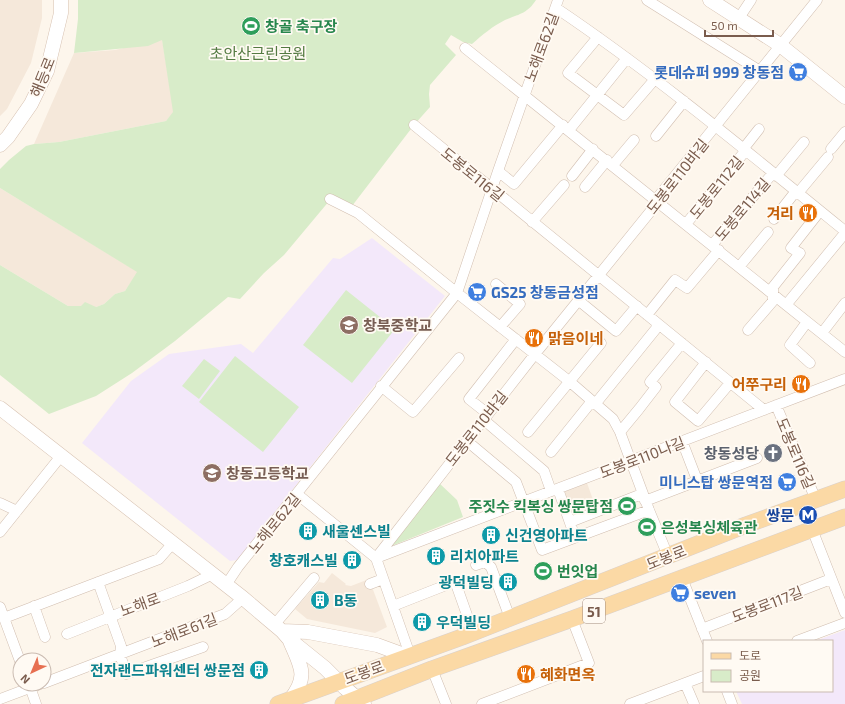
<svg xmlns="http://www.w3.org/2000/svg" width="845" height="704" font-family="'Exo 2','Noto Sans KR',sans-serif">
  <rect width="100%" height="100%" fill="#fdf6ec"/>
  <path fill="#f5e8da" d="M0,0h42v18l-11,45 -24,46 -7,7z
    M162,39l12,73 -8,9 -107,21 -25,2 40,-91 41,-3z
    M0,188l138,84 -13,19 -10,3 -11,10 -8,3 -28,-1 -68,-41z
    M587,483l9,25 -24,9 -9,-25z
    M332,573l14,11 -1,1 6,1 18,-7 18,48 -12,6 -68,-14 -12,-10 24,-27 5,1z"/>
  <path fill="#f3e8fa" d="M372,238l73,58 -208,264 -7,1 -148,-118 49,-62 38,-27 72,-10 12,9 80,-95 7,1z
    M845,630v74h-103l-6,-13h96v-50h-17z"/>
  <path fill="#d8ecc9" d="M78,0h458c-9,14 -17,14 -31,20 -12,6 -23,15 -33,24l-9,-2 -12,-7 -6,9 11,11 -26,30 -1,9 1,13 -16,18 -62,81 -22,-6 -46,55 -20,18 -24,26 -12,-2 -53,44 -43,32 -36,23 -47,18 -49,-39v-110l68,41h13l4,-4 11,5 8,-3 11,-10 10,-3 12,-19 -137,-84v-19l9,-9 17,-14 8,-2 25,-2 107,-21 7,-9 -11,-72 -14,6 -74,7 4,-34z
    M346,290l49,39 -43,54 -49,-38z
    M235,356l64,51 -36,45 -64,-50z
    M204,359l16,12 -21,28 -17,-13z
    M438,482l19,18 6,17 -74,30z"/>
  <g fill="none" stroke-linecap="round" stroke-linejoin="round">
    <defs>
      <path id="street" d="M647,0l113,71
        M556,8c101,68 194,146 289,223
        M739,18l12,-18
        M598,37l-30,36 56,42 31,-36
        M465,48l380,304
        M414,125l350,285
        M569,130l58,-72
        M656,136l28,-35
        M744,148l15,-19
        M831,149l14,-17
        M613,165l21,-25
        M498,171l16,13 49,-59
        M572,176l21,-27
        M776,176l28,-34
        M585,187l22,-27
        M798,193l30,-36
        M330,199l28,14 94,76 117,92 44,38 7,13 29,78 19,46
        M774,219l22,-28
        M532,222l32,-37
        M686,224l60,-74
        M712,245l61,-72
        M739,267l29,-35
        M496,284l24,20 -20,23
        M578,300l38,31 21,-25
        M786,305l59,-72
        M647,315l28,-35 12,8 32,-38
        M807,322l-17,23 20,18
        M748,330l25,-29v-14l27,-34 -9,-5 29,-37
        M822,333l23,-30
        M706,362l-31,40 23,19 32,-38
        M381,386l32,26 46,-54
        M596,403l63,-78
        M776,405l40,95
        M488,414l-19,-15 47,-60
        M484,420l60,51 7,20
        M528,432l73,-89
        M620,432l19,-23 17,-22 -6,-5 32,-39
        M467,441l49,41 26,68 107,-40
        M682,441l15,39
        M551,452l41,-51
        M558,489l17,48
        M297,494l79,64 34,97
        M645,501l112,-43
        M0,503l17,8
        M570,522l72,-28
        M812,529l33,84
        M0,532l61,-76
        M376,558l159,-204 119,-147 4,-10 159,-197
        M376,558l469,-179
        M476,565l9,-3 6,5 19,51
        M682,578l25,63
        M98,582l23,64 -1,8 6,20 77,-27
        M370,584l13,-5
        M226,585l12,-18 219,-274 41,-122 60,-171
        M34,606l11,31
        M393,606l61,-24 2,2 17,48
        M0,607l20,54
        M4,618l155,-59 14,-16
        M275,624l39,-46
        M702,629l129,-50
        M67,634l121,-48 25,-12
        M797,641l48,-18
        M432,669l14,35
        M44,683l181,-69 18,-16
        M685,683l9,21
        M29,684l7,20
        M727,691l5,13
        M0,699l40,-15
        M482,704l107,-41 -17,-44
        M630,704l74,-28"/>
      <path id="secondary" d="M710,0l70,45 65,52
        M0,145l8,-8 23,-33 16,-33 14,-58v-13
        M0,408l243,190 39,33 7,8 36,29 20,20 19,16
        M282,631l26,1 69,13 30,11
        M290,700c19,-24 11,-33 0,-59"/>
      <path id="primary" d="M278,704l184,-67 284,-112 99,-36
        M343,704l89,-35 140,-50 273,-102"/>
    </defs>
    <use href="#street" stroke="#d1beb0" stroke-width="11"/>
    <use href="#secondary" stroke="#d6c0b0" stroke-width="15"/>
    <use href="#primary" stroke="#dad1cd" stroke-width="17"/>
    <use href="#street" stroke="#fff" stroke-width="10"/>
    <use href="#secondary" stroke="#fff" stroke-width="14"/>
    <use href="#primary" stroke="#fbd9a5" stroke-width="16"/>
  </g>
  <defs>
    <symbol id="stadium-disc" viewBox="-11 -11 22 22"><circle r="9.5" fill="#2e9e5b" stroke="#fffaf3"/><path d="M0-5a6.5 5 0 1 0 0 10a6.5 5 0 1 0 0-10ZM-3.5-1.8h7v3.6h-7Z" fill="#fff"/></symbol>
    <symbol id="supermarket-disc" viewBox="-11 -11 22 22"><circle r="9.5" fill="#3f7fe0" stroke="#fffaf3"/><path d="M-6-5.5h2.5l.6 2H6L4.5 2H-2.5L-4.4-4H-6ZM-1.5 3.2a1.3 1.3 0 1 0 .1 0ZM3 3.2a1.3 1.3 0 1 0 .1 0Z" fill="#fff"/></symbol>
    <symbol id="restaurant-disc" viewBox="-11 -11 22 22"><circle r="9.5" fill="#e8710a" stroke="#fffaf3"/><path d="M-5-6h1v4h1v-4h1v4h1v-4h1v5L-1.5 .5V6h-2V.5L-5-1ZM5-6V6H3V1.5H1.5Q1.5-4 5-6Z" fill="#fff"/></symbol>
    <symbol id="school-disc" viewBox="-11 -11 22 22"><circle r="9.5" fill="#8d6e63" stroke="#fffaf3"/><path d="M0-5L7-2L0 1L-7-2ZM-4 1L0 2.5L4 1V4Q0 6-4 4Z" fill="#fff"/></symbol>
    <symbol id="church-disc" viewBox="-11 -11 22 22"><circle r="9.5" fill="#6b7280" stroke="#fffaf3"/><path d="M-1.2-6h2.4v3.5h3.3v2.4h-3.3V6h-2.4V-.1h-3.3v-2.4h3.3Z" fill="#fff"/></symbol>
    <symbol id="metro-disc" viewBox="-11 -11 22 22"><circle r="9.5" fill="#1a4fb4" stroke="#fffaf3"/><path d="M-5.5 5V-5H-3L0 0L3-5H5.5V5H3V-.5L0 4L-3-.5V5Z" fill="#fff"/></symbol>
    <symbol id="building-disc" viewBox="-11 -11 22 22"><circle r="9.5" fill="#0f9aa8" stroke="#fffaf3"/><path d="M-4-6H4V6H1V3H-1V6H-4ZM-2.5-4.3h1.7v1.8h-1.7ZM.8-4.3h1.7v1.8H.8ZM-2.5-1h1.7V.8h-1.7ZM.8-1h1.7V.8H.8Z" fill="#fff"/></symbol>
  </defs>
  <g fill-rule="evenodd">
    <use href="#stadium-disc" x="240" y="15" width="22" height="22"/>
    <use href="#supermarket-disc" x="787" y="61" width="22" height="22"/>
    <use href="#restaurant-disc" x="797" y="202" width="22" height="22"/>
    <use href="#supermarket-disc" x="466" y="281" width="22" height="22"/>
    <use href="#school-disc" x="338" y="314" width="22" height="22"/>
    <use href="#restaurant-disc" x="523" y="327" width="22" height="22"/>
    <use href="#restaurant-disc" x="790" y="373" width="22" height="22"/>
    <use href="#church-disc" x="762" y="442" width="22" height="22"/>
    <use href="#school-disc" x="201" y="462" width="22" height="22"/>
    <use href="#supermarket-disc" x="776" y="471" width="22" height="22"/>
    <use href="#stadium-disc" x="616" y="495" width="22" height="22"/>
    <use href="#metro-disc" x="797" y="504" width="22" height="22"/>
    <use href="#stadium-disc" x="636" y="516" width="22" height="22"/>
    <use href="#building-disc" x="297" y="520" width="22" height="22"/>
    <use href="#building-disc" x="480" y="524" width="22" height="22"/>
    <use href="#building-disc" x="425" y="545" width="22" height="22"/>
    <use href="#building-disc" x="341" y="549" width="22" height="22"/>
    <use href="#stadium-disc" x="532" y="560" width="22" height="22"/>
    <use href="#building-disc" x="497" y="571" width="22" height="22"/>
    <use href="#supermarket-disc" x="669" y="582" width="22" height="22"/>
    <use href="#building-disc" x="309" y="589" width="22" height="22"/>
    <use href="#building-disc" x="411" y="611" width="22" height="22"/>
    <use href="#building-disc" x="248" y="659" width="22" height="22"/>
    <use href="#restaurant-disc" x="515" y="663" width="22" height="22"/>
  </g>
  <g text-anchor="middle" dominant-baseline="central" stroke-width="3.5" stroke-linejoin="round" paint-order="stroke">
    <rect fill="#fffaf3" stroke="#a28b7f" stroke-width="1" x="583" y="599" width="22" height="24" rx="3"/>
    <g font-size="14" font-weight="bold" fill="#7a5c4d">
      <text x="594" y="611">51</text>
    </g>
    <g font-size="15" font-weight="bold" fill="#27864d" stroke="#fffaf3" text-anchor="start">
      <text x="265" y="26">창골 축구장</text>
      <text x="613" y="506" text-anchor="end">주짓수 킥복싱 쌍문탑점</text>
      <text x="661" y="527">은성복싱체육관</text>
      <text x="557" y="571">번잇업</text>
    </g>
    <g font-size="15" fill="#7a5c4d" stroke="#fffaf3">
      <text transform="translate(541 47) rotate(-70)">노해로62길</text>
      <text transform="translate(42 77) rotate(-68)">해등로</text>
      <text transform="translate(473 174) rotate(39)">도봉로116길</text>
      <text transform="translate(677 176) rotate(-52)">도봉로110바길</text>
      <text transform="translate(716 187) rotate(-51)">도봉로112길</text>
      <text transform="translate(742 209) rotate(-50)">도봉로114길</text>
      <text transform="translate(476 428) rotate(-52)">도봉로110바길</text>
      <text transform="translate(796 453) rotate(67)">도봉로116길</text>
      <text transform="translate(642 457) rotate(-21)">도봉로110나길</text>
      <text transform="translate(274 523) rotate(-51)">노해로62길</text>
      <text transform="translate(666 557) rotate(-22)">도봉로</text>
      <text transform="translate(140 604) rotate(-20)">노해로</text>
      <text transform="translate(767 604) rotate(-21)">도봉로117길</text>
      <text transform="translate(184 630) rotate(-21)">노해로61길</text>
      <text transform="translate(364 672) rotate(-20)">도봉로</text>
    </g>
    <g font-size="15" fill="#537a41" stroke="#fffaf3">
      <text x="258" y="53">초안산근린공원</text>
    </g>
    <g font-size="15" font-weight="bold" fill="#366cbe" stroke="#fffaf3" text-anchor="end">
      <text x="784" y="72">롯데슈퍼 999 창동점</text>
      <text x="491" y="292" text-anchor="start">GS25 창동금성점</text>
      <text x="773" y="482">미니스탑 쌍문역점</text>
      <text x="694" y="593" text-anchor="start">seven</text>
    </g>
    <g font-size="15" font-weight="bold" fill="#c56008" stroke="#fffaf3" text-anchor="end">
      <text x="794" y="213">겨리</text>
      <text x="548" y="338" text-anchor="start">맑음이네</text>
      <text x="787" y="384">어쭈구리</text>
      <text x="540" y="674" text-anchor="start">혜화면옥</text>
    </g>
    <g font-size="15" font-weight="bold" fill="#785e54" stroke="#fffaf3" text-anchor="start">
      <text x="363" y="325">창북중학교</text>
      <text x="226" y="473">창동고등학교</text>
    </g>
    <g font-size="15" font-weight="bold" fill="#5b616d" stroke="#fffaf3" text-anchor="end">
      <text x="759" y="453">창동성당</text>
    </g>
    <g font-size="15" font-weight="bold" fill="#164399" stroke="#fffaf3" text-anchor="end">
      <text x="794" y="515">쌍문</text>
    </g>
    <g font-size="15" font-weight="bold" fill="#0d838f" stroke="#fffaf3" text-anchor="start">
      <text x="322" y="531">새울센스빌</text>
      <text x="505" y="535">신건영아파트</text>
      <text x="450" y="556">리치아파트</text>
      <text x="338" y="560" text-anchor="end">창호캐스빌</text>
      <text x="494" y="582" text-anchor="end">광덕빌딩</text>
      <text x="334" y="600">B동</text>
      <text x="436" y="622">우덕빌딩</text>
      <text x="245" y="670" text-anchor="end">전자랜드파워센터 쌍문점</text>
    </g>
  </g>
  <rect x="703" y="640" width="130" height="52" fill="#fffaf3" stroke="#cabbb1"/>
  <rect x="711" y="653" width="20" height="6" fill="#fbd9a5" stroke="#cabbb1"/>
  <text x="739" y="660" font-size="12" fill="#7a5c4d">도로</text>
  <rect x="711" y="670" width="20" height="12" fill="#d8ecc9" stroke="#cabbb1"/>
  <text x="739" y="680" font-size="12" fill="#7a5c4d">공원</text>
  <g transform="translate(32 672) rotate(224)"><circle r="19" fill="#fffaf3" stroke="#cabbb1"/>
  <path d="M0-3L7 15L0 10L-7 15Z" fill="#e76f51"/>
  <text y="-6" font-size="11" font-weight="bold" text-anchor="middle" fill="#7a5c4d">N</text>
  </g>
  <path d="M705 30v6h68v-6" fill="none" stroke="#7a5c4d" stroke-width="2"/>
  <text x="711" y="30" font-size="12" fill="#7a5c4d" stroke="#fffaf3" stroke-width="3" paint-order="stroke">50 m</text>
</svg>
